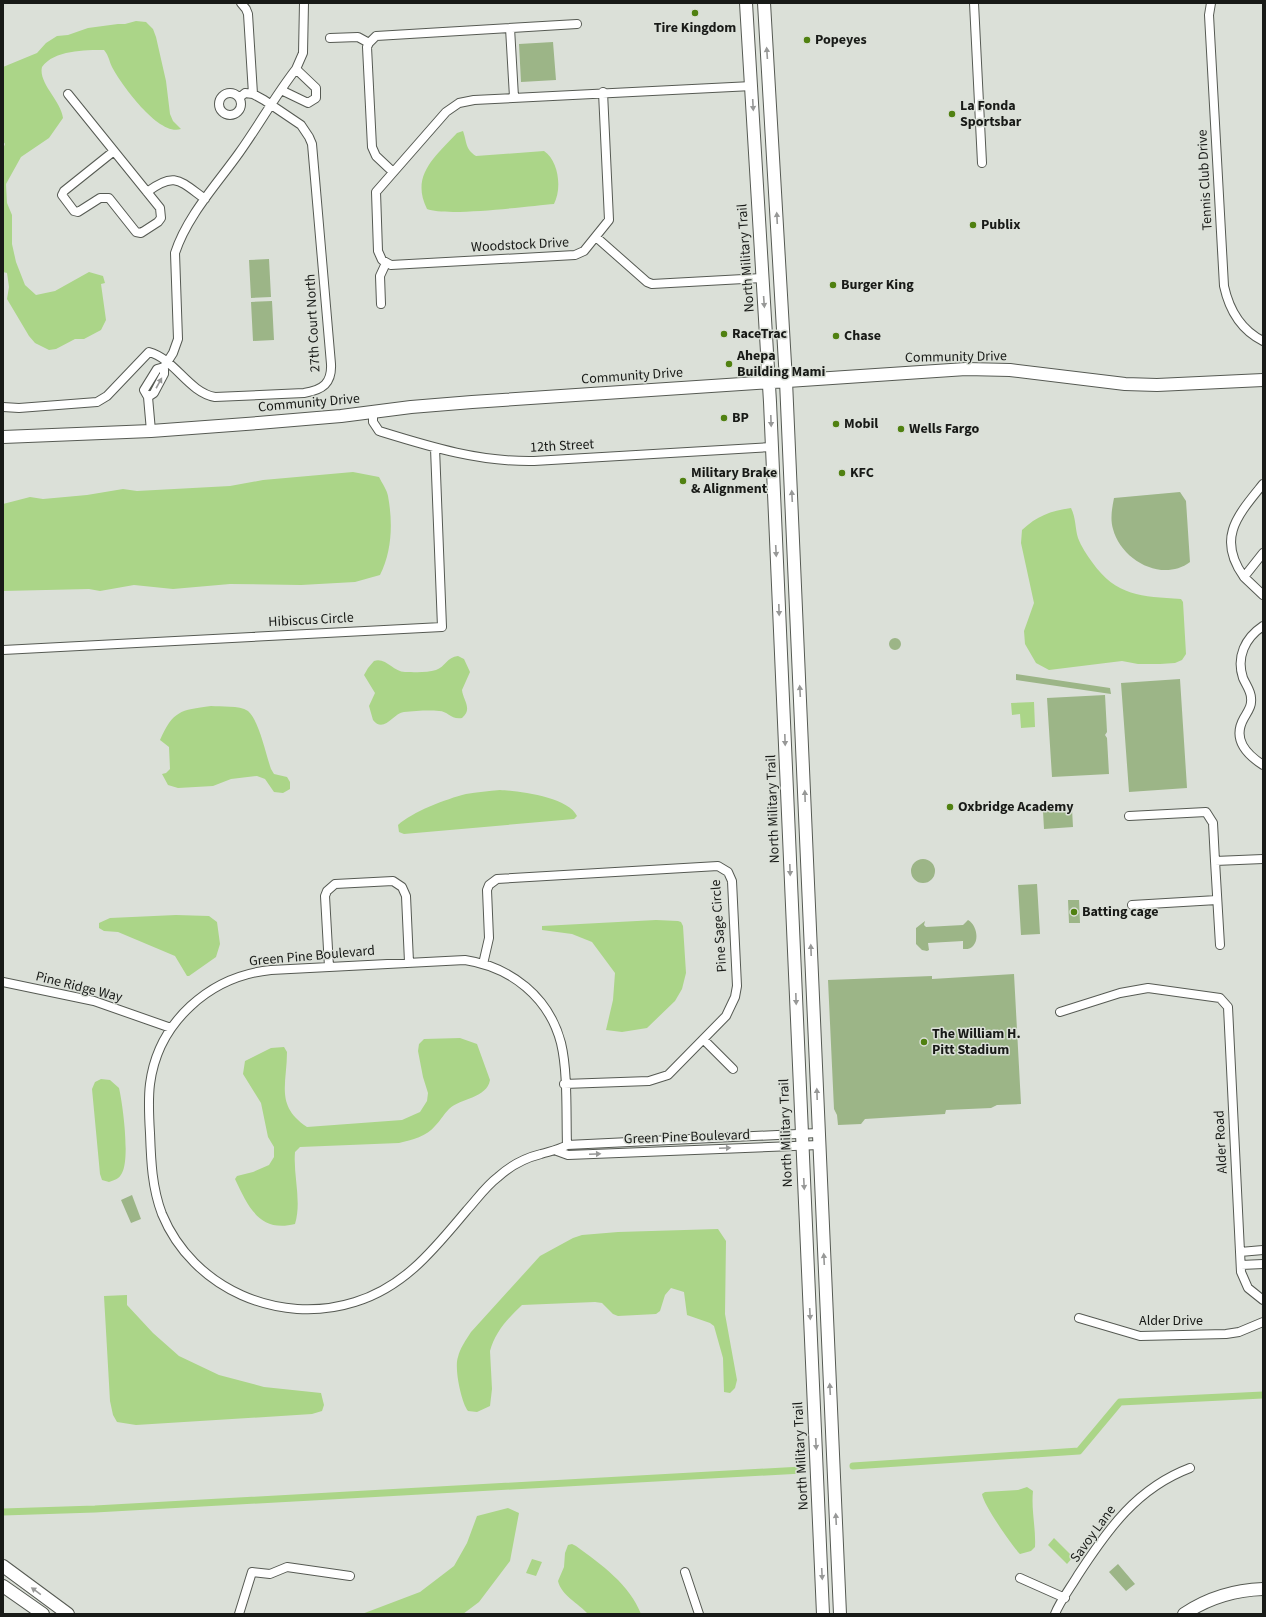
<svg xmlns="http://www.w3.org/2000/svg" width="1266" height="1617" font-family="'Source Sans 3',sans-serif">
  <rect width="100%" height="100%" fill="#dbe0d8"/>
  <path fill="#9cb587" d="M553,42l3,38 -35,2 -2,-38z
    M269,259l2,38 -20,1 -2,-38z
    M272,301l2,39 -21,1 -2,-39z
    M1180,492l6,9 4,61c-28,21 -69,-2 -77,-33 -3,-10 -1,-21 1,-31z
    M889 644a6 6 0 1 1 12 0a6 6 0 1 1-12 0Z
    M1016,674l94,14 1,6 -95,-14z
    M1180,679l7,109 -58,4 -8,-109z
    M1105,695l2,37 -2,3 2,3 2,36 -57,3 -5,-79z
    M1072,809l1,18 -29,2 -1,-18z
    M911 871a12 12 0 1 1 24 0a12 12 0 1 1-24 0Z
    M1037,884l3,50 -19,1 -3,-50z
    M1068,900h11l1,23h-11z
    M968,920c12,7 12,31 -5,29v-8l-35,2 1,7 -2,1 -5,-1 -6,-6v-16l9,-7 -1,4 2,2 37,-2z
    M1014,974l7,130 -24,1 -6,3 -45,2 -1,4 -80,5 -4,5 -23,1 -1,-10 -3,-6 -6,-129 104,-4v3z
    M132,1195l9,24 -10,4 -10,-23z
    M1118,1564l17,20 -9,7 -17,-19z"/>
  <path fill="#abd588" d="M136,21l10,1 7,7 3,8 10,44 4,33 3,7 8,8c-22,8 -60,-45 -69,-62 -3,-6 -3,-11 -8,-17 -19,0 -50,0 -62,17 -4,16 19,34 21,51l-14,20 -28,19 -15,27 1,19 5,12v29l4,18 9,23 11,10 19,-4 34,-19 14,4 2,7 -4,1 5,36 -5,10 -17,9h-9l-19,10 -7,1 -14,-7 -6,-7 -22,-37 2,-12 -2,-14 -4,-1v-123l2,-5 -2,-3v-74l34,-14 9,-10 11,-7 11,-1 20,-7 30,-4h7z
    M463,131c4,11 2,18 13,25l68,-5c15,10 18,38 10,53 -25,2 -107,13 -127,5 -17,-34 9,-53 30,-76z
    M353,472l26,5c3,6 8,13 9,19 5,27 4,55 -8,79l-25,7 -54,3 -71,-1 -57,5 -39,-4 -34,6 -11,-2 -86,2v-87l27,-7 13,2 44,-4 36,-6 14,2 93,-5 33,-6z
    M1071,508c5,10 4,20 7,30 3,8 9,17 14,24 25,35 49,34 89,37l2,3 3,52 -4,6 -7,3 -15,1h-22l-16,-3 -73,9 -13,-7 -11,-19 -1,-13 10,-28 -13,-60 1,-13c15,-14 28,-19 49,-22z
    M458,656l6,3 6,13 -8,18c1,10 11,19 0,28 -11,2 -14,-7 -23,-7 -11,-1 -24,0 -35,1 -11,1 -20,22 -31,8l-4,-14 6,-13 -11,-18 4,-7 6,-7c12,-4 19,11 31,11 9,0 22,1 31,-2 9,-3 11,-13 22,-14z
    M1034,702l1,25 -14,1 -1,-14 -8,1 -1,-12z
    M211,706c10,1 28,-1 37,5 11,9 18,44 23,58l3,5 13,3 3,5v7l-7,4 -9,-1 -9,-13 -8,-3 -26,3 -18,7 -35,2 -10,-3 -6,-11 4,-1 4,-4 -1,-22 -9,-7c13,-29 20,-30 51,-34z
    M500,790c19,1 68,7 77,26l-3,3 -170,15 -5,-2 -1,-7c14,-13 48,-26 68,-31 11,-2 23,-3 34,-4z
    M176,915l33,1 8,6 3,22 -4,13 -27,19h-2l-12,-20 -57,-24 -14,-1 -5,-3v-5l11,-5z
    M656,920l22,1 3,1 2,4 3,47 -4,16 -7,12 -28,27 -25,4 -16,-2 7,-30 2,-27 -23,-31 -20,-8 -30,-4v-4z
    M460,1038l17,6 13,36c-3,18 -29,18 -41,29 -5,5 -9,12 -14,17 -8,10 -23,14 -36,17l-99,4 -5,5c-2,24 7,49 0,72 -36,9 -47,-18 -60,-45l2,-3 16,-4 16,-7 5,-8v-10l-6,-10 -7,-34 -18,-29 2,-13 26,-13 13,-1 3,5c0,32 -12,54 20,75l95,-7 18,-8 7,-11 1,-8 -5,-16 -5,-26 1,-7 5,-5z
    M101,1079l9,1 9,8c4,17 11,71 3,85 -3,6 -7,7 -13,9l-7,-2 -2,-6 -8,-85 3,-7z
    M718,1229l8,12 -1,73 12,66 -2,8 -5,5 -6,-1 -1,-34 -9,-32 -4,-3 -23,-8 -3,-23 -13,-4 -6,7 -5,16 -4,3 -38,2 -5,-2 -11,-11 -7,-1 -73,3c-14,13 -27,27 -32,46l2,38 -2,17 -13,6 -9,-1c-7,-9 -14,-44 -10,-54 2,-9 8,-17 13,-25l69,-76 33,-18 9,-3 36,-3z
    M127,1295v10l26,28 26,23 40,19 45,12 57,6 3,12 -2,6 -10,3 -176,11 -19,-3 -4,-7 -3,-14 -6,-105z
    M1027,1487l6,4c-2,19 3,37 2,56l-4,4 -11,3c-8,-8 -37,-50 -38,-60l3,-2 33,-2z
    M508,1508l11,5 -9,48 -31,41 -16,12h-101l58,-22 34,-26 13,-23 10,-27z
    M1054,1538l19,19 -6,7 -19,-19z
    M572,1544l4,2c25,18 54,39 65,68h-53c-10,-11 -27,-19 -30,-33l6,-14 1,-14 3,-8z
    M532,1559l10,3 -6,14 -10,-3z"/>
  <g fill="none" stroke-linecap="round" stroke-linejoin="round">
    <path stroke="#abd588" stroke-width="7" d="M853,1466l226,-15 41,-49 143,-7
      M3,1512l92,-3 707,-39"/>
    <defs>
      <path id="street" d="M241,3l5,6 2,5 5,80
        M974,3l8,160
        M1211,3l-2,12 15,271c5,23 17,44 39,55
        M510,28l4,69
        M330,38l28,-1 11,6
        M281,90l27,13 8,-5v-10l-20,-19
        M603,92l6,128 -25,31 -9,4 -184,10 -9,-5 -4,-9 -2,-59 70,-80 13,-9 15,-3 278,-14
        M219 104a11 11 0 1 1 22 0a11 11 0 1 1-22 0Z
        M68,94l92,114 1,10 -3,4 -17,11 -5,-1 -27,-34h-9l-22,14 -4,-1 -12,-16 2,-4 50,-40
        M393,172l-17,-16 -4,-9 -5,-100 2,-4 7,-7 201,-12
        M147,192c28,-21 33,-11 58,7
        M596,237l51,45 5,2 110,-6
        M381,304l-1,-28 6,-13
        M148,397l6,-4 10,-19v-7l9,-14 5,-14 -3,-86c12,-37 42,-69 64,-100 20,-28 36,-57 57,-84l7,-16 1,-50
        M3,407l16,1 78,-6 10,-6 42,-44c26,7 39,40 66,45l89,-4c19,-3 28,-10 27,-29l-19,-220 -3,-7 -8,-12 -37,-25 -11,-6 -8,-1 -6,5
        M373,412v10l6,9c52,16 100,31 155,30l238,-14
        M151,431l-3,-34 -4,-7 13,-21 7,-2
        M1263,484c-25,31 -47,54 -19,93l19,-24
        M1244,577l19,18
        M1263,626c-18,12 -27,31 -20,52 3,7 8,13 8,20 1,8 -3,13 -7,20 -12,21 2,36 19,47
        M3,650l439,-23 -7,-179
        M1129,816l77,-4 7,11 2,38 48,-2
        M1215,861l5,84
        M1132,905l85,-5
        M483,964l6,-26 -2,-48 2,-5 8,-6 221,-13 10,6 4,9 5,105 -2,11 -9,19 -58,59 -19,6 -85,3
        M329,967l-4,-71 2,-5 8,-7 58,-3 9,6 4,9 3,66
        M3,982l91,19 77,27
        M1060,1012l60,-19 28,-5 72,10 8,9 13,265 7,16 15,12
        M704,1040l29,29
        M567,1145c-1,-30 1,-73 -6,-102 -12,-46 -50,-76 -96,-83l-194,10c-61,6 -113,52 -121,114 -2,16 -1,33 0,49 1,28 2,55 12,81 31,75 117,112 193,88 50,-15 80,-54 112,-92 10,-11 19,-24 31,-33 12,-11 27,-19 43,-23 10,-3 17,-4 26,-9l251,-12
        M557,1151l11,4 251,-10
        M1240,1252l23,-2
        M1241,1265l22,-1
        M1079,1318l61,18 86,-2 13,-2 24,-10
        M685,1572l14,42
        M1020,1578l45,20
        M239,1614l13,-42 18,2 17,-7 63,9
        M1055,1614c5,-13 16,-27 23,-39 30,-46 59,-87 112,-107"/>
      <path id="secondary" d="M746,3l24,399 53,1212
        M764,3l22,378 54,1233
        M3,437l148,-6 107,-8 83,-7 70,-9 61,-5 494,-33 44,1 115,14 32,1 106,-5
        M3,1566l65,48
        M3,1586l40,28
        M1184,1614c24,-16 50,-24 79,-25"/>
    </defs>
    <use href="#street" stroke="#565a53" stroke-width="10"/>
    <use href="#secondary" stroke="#565a53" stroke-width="14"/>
    <use href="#street" stroke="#fff" stroke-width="8"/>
    <use href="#secondary" stroke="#fff" stroke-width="12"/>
  </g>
  <defs><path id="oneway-solid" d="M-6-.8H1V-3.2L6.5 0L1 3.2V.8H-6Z"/></defs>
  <g fill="#979897">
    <use href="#oneway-solid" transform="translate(767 53) rotate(-94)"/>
    <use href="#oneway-solid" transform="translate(753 105) rotate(87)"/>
    <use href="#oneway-solid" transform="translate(777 218) rotate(-93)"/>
    <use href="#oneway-solid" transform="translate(764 302) rotate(86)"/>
    <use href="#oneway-solid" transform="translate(159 383) rotate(-61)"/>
    <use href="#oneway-solid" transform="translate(771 421) rotate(88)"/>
    <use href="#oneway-solid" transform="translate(792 496) rotate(-93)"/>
    <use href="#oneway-solid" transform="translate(776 551) rotate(87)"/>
    <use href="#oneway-solid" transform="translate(779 610) rotate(88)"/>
    <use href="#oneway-solid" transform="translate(800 691) rotate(-93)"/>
    <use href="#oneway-solid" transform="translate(785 740) rotate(88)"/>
    <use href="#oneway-solid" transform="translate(805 796) rotate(-92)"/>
    <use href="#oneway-solid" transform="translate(790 870) rotate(88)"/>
    <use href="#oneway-solid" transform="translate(811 950) rotate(-92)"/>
    <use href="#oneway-solid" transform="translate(796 999) rotate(88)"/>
    <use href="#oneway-solid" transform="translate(817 1094) rotate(-92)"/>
    <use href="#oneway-solid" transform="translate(725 1148) rotate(-2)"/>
    <use href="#oneway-solid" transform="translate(595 1154) rotate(-2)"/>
    <use href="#oneway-solid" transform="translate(804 1184) rotate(87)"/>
    <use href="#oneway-solid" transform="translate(824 1259) rotate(-93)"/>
    <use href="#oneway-solid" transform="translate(810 1314) rotate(87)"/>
    <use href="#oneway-solid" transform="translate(830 1389) rotate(-93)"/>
    <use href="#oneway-solid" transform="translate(816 1444) rotate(87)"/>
    <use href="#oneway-solid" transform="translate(836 1519) rotate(-93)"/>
    <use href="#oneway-solid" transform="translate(822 1574) rotate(87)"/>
    <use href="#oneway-solid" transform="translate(36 1591) rotate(-144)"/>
  </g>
  <g fill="#508111" stroke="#dbe0d8" stroke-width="1.5">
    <circle cx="695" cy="13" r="4"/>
    <circle cx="807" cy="40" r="4"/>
    <circle cx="952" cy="114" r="4"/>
    <circle cx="973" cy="225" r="4"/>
    <circle cx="833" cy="285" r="4"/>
    <circle cx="724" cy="334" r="4"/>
    <circle cx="836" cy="336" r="4"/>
    <circle cx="729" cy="364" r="4"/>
    <circle cx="724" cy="418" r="4"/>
    <circle cx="836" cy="424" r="4"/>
    <circle cx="901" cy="429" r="4"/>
    <circle cx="842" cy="473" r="4"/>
    <circle cx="683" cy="481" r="4"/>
    <circle cx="950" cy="807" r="4"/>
    <circle cx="1074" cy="912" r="4"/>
    <circle cx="924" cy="1042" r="4"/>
  </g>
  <g text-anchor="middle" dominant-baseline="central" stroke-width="3" stroke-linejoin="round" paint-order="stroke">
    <g font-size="14" font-weight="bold" fill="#181a17" stroke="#dbe0d8" text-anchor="start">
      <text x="695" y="28" text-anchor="middle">Tire Kingdom</text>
      <text x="815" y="40">Popeyes</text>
      <text x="960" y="106">La Fonda<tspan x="960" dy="16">Sportsbar</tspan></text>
      <text x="981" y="225">Publix</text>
      <text x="841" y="285">Burger King</text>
      <text x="732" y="334">RaceTrac</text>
      <text x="844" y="336">Chase</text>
      <text x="737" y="356">Ahepa<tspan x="737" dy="16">Building Mami</tspan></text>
      <text x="732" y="418">BP</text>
      <text x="844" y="424">Mobil</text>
      <text x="909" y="429">Wells Fargo</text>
      <text x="691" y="473">Military Brake<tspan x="691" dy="16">&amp; Alignment</tspan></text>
      <text x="850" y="473">KFC</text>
      <text x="958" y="807">Oxbridge Academy</text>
      <text x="1082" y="912">Batting cage</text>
      <text x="932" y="1034">The William H.<tspan x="932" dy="16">Pitt Stadium</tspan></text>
    </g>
    <g font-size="14" fill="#181a17" stroke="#dbe0d8">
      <text transform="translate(1205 180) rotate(-93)">Tennis Club Drive</text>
      <text transform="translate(520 245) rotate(-3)">Woodstock Drive</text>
      <text transform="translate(746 258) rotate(-94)">North Military Trail</text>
      <text transform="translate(313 323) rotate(-93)">27th Court North</text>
      <text transform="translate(956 357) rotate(-1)">Community Drive</text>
      <text transform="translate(632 376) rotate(-4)">Community Drive</text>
      <text transform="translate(309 403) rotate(-5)">Community Drive</text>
      <text transform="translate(562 446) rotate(-3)">12th Street</text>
      <text transform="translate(311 620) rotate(-3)">Hibiscus Circle</text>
      <text transform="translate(773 809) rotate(-92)">North Military Trail</text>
      <text transform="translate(719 926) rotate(-94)">Pine Sage Circle</text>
      <text transform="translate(312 956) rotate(-5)">Green Pine Boulevard</text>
      <text transform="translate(79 987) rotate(14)">Pine Ridge Way</text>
      <text transform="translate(786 1133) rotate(-92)">North Military Trail</text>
      <text transform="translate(687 1137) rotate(-2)">Green Pine Boulevard</text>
      <text transform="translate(1221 1142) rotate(-93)">Alder Road</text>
      <text x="1171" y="1321">Alder Drive</text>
      <text transform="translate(801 1456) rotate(-93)">North Military Trail</text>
      <text transform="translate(1093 1534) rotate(-54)">Savoy Lane</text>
    </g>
  </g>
  <rect width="1266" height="1617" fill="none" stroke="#181a17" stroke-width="8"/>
</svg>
